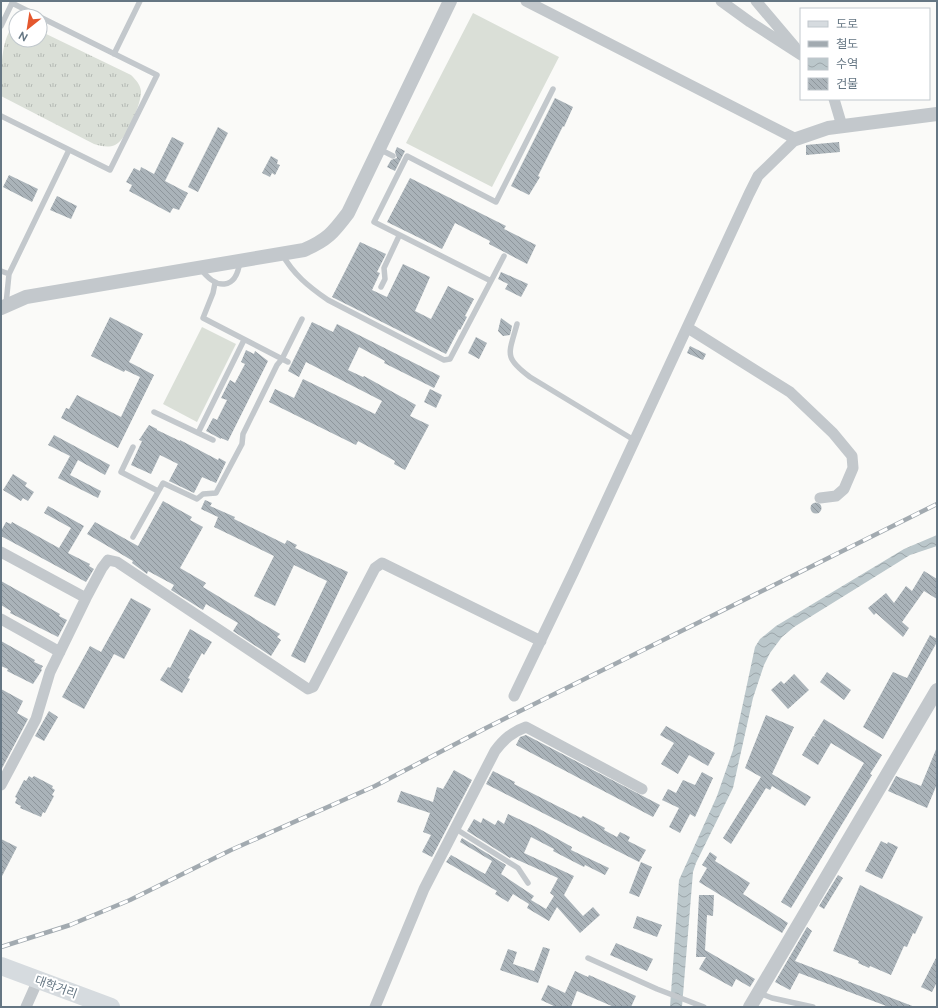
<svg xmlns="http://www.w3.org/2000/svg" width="938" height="1008" font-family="Raleway,'Noto Sans KR',sans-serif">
  <defs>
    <pattern id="grass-tufts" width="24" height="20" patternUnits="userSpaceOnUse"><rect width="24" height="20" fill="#dadfd7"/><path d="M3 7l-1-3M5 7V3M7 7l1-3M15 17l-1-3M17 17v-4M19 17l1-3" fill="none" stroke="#b4b9b4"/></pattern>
    <pattern id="water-waves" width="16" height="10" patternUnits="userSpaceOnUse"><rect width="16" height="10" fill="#bbc7cb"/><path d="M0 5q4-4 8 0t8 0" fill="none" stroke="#9ca6aa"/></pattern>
    <pattern id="building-back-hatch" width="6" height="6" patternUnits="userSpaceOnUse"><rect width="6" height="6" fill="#aab3b9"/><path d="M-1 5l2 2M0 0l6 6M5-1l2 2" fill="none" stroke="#8e969c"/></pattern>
  </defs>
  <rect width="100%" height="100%" fill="#fafaf8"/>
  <path fill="url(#grass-tufts)" d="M16,25v15h24v-9l91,44c5,5 9,9 10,16 1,11 -15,50 -26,54 -7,3 -14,1 -21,-1l-93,-48c0,-20 -1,-63 15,-71z"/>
  <path fill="#dadfd7" d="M473,13l86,44 -67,130 -86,-44z
    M202,327l34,17 -39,78 -34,-18z"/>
  <path fill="url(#water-waves)" d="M937,535v11l-27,9 -116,72 -12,10 -12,16 -6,12 -11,33 -20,90 -37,75 -3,9 -11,135h-12l9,-127 38,-84 16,-46 22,-103 5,-8 16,-13 128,-77z"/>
  <path fill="url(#building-back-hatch)" d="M555,98l18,9 -9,20 -1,-1 -25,50 2,1 -11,18 -18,-9z
    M218,127l10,6 -30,59 -10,-5z
    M172,137l12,6 -19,38 23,12 -9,17 -6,-2 -3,5 -41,-22 3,-6 -6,-3 8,-14 6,3 1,-4 13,7z
    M839,142l1,10 -34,3v-10z
    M397,147l8,4 -10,20 -8,-4 4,-7 6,-2 -2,-6z
    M271,156l7,4 -1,4 3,1 -5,10 -3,-2 -2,4 -8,-4z
    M9,175l29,14 -6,13 -29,-15z
    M410,178l96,48 -2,3 32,16 -9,19 -38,-20 1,-3 -35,-18 -13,26 -55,-27z
    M57,196l20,10 -6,13 -21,-9z
    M360,242l26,12 -9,18 3,1 -8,17 15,7 16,-33 27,13 -15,34 16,8 17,-33 26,13 -9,17 2,1 -7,13 -1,-1 -13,25 -114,-57z
    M501,272l27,12 -7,13 -16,-8 3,-5 -10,-5z
    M110,317l33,17 -14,28 25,13 -36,73 -57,-30 5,-10 3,1 8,-14 44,22 19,-40 -15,-7 -1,2 -33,-16z
    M501,318l11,8 -2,9 -7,1 -5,-5z
    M312,322l21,10 4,-8 103,52 -6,12 -50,-25 1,-2 -26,-14 -11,23 15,7 1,-1 52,29 -6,11 19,9 -24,45 -11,-6 1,-3 -37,-20 -2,4 -87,-43 6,-13 19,9 9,-19 72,35 7,-13 -76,-39 -7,15 -11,-6z
    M476,337l11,6 -8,16 -11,-6z
    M690,346l16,8 -3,6 -16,-7z
    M246,350l8,4 1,-3 13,10 -40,80 -7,-3v1l-15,-8 7,-13 4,2 10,-20 -6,-2 9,-18 5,3 10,-19 -4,-2z
    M430,389l12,6 -6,13 -12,-6z
    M149,425l8,4v1l23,11v-1l38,20 1,-2 7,4 -10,21 -14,-6 -8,16 -25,-12 9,-17 -18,-9 -9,19 -20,-9 11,-24 -3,-1z
    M54,435l56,30 -5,10 -27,-15 -8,15 31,16 -3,7 -40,-20 12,-22 -22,-11z
    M13,474l14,9 -2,3 9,6 -6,9 -5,-3 -2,3 -18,-11z
    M205,500l7,3 -2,3 25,11 -1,2 51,25 2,-4 10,5 -2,3 53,24 -43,91 -14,-7 36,-75 -33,-16 -19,41 -21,-10 20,-40 -60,-29 4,-10 -17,-8z
    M163,501l29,16 -2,3 13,7 -23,41 26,15 -3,4 77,47 -3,3 4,3 -10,16 -38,-25 5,-8 -32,-19 -3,6 -32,-20 3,-5 -26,-14 -1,3 -15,-11 1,-2 -46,-27 8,-12 43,24z
    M810.5 508a5.5 5.5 0 1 1 11 0a5.5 5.5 0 1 1-11 0Z
    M48,506l36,20 -16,27 22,11 -1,2 5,3 -8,13 -85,-46v-5l5,-9 5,2 1,-2 47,26 12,-20 -27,-15z
    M924,571l13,8v20l-13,-8 -22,31 7,6 -6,9 -27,-24 -2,2 -6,-7 18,-15 8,10 12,-17 6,5z
    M1,581l59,33 -1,2 8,4 -9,17 -48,-24 1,-2 -10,-6z
    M131,598l20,11 -27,50 -10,-5 -30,55 -22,-12 28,-51 11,6z
    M190,629l22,13 -8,13 -2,-2 -14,25 2,1 -8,14 -22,-13 8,-13 2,1z
    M930,635l7,4v3l-54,97 -20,-12 30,-55 14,6z
    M1,641l34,19 -1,2 9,4 -2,3 1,1 -9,14 -26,-13 1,-2 -7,-3z
    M827,672l24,18 -7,10 -24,-18z
    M794,674l15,16 -21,19 -17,-19 10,-9 3,3z
    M1,689l22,12 -6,12 11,6 -27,51z
    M49,711l9,6 -14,24 -9,-5z
    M766,715l28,12 -22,47 39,23 -6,9 -33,-20 -2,4 -4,-2 -35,56 -8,-6 38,-61 -16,-9z
    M824,719l58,36 -12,19 2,1 -81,133 -10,-6 83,-139 -33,-20 -13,22 -16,-10 11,-19 3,1 -2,-2z
    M666,726l49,27 -7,13 -19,-11 -11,19 -17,-10 13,-21 -14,-8z
    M526,735l134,70 -7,12 -137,-72 4,-8z
    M937,747v37l-10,24 -39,-17 8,-15 25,10z
    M454,770l18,10 -40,77 -10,-5 9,-17 -8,-3 7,-19 -33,-11 4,-11 32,11 4,-15 6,2z
    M493,771l22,11 -1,2 67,34 2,-2 22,12 -1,2 13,7 3,-5 10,5 -2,4 18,9 -7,12 -153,-78z
    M702,772l11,6 -18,39 -5,-3 -10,19 -11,-6 10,-19 -17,-8 6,-11 8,4 7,-13 12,5z
    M29,776l3,2 2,-2 19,10 -1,2 3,2 -3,5 2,1 -9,17 -2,-1 -2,5 -21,-9 1,-2 -6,-3 2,-5 -2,-1 9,-17 2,1z
    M508,814l28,13 36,20 -1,3 38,18 -4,7 -20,-10 -1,2 -31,-16 1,-2 -23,-12 -7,16 50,23 -10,19 19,21 10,-9 7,8 -20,18 -23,-26 -8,14 -22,-13 2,-4 -16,-10 -5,8 -13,-8 2,-3 -51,-29 5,-7 34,19 7,-13 -32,-19 2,-4 44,27 -5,9 33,22 -3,4 15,9 8,-13 -4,-3 8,-15 -47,-21 -1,1 -43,-27 7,-12 7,4 2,-5 12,7 3,-5 6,4z
    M1,839l16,8 -16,31z
    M881,841l6,3 1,-2 10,5 -16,32 -17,-8z
    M710,852l7,5 -2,4 35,22 -7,11 45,29 -6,10 -83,-51 8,-14 -5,-3z
    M641,862l11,5 -13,30 -10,-4z
    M838,875l5,3 -19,31 -5,-3z
    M860,885l63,32 -8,17 -2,-1 -6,14 -3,-1 -13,29 -21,-9 -1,2 -11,-5 1,-2 -26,-10z
    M699,895h15l-1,21 -6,-1 -2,35 50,29 -5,8 -14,-8 -4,8 -33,-18 7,-12h-10z
    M637,916l25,9 -5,12 -24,-9z
    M807,927l5,4 -17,30 120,46h-26l-90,-34 -9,17 -15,-8z
    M616,943l37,16 -6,12 -37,-16z
    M543,947l7,2 -12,34 -38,-13 8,-21 9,3 -4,12 21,7z
    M937,956v26l-5,10 -11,-5z
    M575,971l13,6 1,-2 47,21 -5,11h-17l-37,-16 -6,16h-15l-15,-7 7,-15 17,8z"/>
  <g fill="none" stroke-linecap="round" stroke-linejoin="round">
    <path stroke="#c3c8cc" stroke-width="5.5" d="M1,26l11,-23 26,13
      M114,54l26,-53
      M1,116l109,54 47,-95 -117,-58
      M379,149l14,7
      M282,254c11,20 27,33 46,46l116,60 6,-1 41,-78 -117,-59 33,-66 89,46 57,-113
      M200,268c16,22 36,23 40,-7
      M1,271l8,3
      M491,281l13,-25
      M215,283l-2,10 -10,25 85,44
      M381,287l4,-8 -1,-11 15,-32
      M6,304l3,-30 60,-124
      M517,324c-8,30 -14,33 13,53l104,63
      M154,412l59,28
      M198,433l46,-93
      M133,447l-12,25 37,19
      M133,537l30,-54 34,16 6,-5 13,-1 26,-49 1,-10 34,-69 5,-6 20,-40
      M456,829l62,39 10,15
      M588,958l69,31 47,18
      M759,993l13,5 41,9"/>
    <path stroke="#c3c8cc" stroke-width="11" d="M721,1l29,21 51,33
      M756,1l39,46
      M834,99l8,27
      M688,328l102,64 43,41 19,23 1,12 -9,21 -8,7 -16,2
      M1,552l85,46
      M1,619l59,33
      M514,696l60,-125 175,-377 9,-18 38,-37 -270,-138
      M1,785l35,-66 14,-47 36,-74 16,-30 6,-8 9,2 191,127 5,-2 62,-119 7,-5 159,78
      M26,1007l12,-27
      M375,1007l49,-118 71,-138c9,-12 17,-19 31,-24l116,62"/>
    <path stroke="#c3c8cc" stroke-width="14" d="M796,139l32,-11 109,-14
      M1,308l25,-11 278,-47c23,-10 29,-17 44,-37l102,-212
      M750,1007l187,-317"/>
    <path stroke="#d6dbdf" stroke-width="18" d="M1,966l110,41"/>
    <defs>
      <path id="rail" d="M1,947l69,-22 60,-25 101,-50 144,-64 111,-58 451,-224"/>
    </defs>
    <use href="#rail" stroke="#a2aab0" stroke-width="4.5"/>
    <use href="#rail" stroke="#fff" stroke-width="3" stroke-dasharray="9" stroke-linecap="butt"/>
  </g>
  <g text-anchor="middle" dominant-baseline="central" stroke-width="4" stroke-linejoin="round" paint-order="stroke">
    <g font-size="12" fill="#657683" stroke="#fff">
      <text transform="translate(56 987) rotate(20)">대학거리</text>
    </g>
  </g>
  <rect width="938" height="1008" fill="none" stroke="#657683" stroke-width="4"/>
  <rect x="800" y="8" width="130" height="92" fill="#ffffff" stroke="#c1c8cd"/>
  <rect x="808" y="21" width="20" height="6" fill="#d6dbdf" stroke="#c1c8cd"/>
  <text x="836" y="28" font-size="12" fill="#657683">도로</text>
  <rect x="808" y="41" width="20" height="6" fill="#a2aab0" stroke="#c1c8cd"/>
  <text x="836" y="48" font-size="12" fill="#657683">철도</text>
  <rect x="808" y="58" width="20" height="12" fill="url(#water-waves)" stroke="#c1c8cd"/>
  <text x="836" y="68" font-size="12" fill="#657683">수역</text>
  <rect x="808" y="78" width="20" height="12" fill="url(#building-back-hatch)" stroke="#c1c8cd"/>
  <text x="836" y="88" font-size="12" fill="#657683">건물</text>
  <g transform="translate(28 28) rotate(210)"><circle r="19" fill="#ffffff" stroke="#c1c8cd"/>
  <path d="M0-3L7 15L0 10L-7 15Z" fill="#e4572e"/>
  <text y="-6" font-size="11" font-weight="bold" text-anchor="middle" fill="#657683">N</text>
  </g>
</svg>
